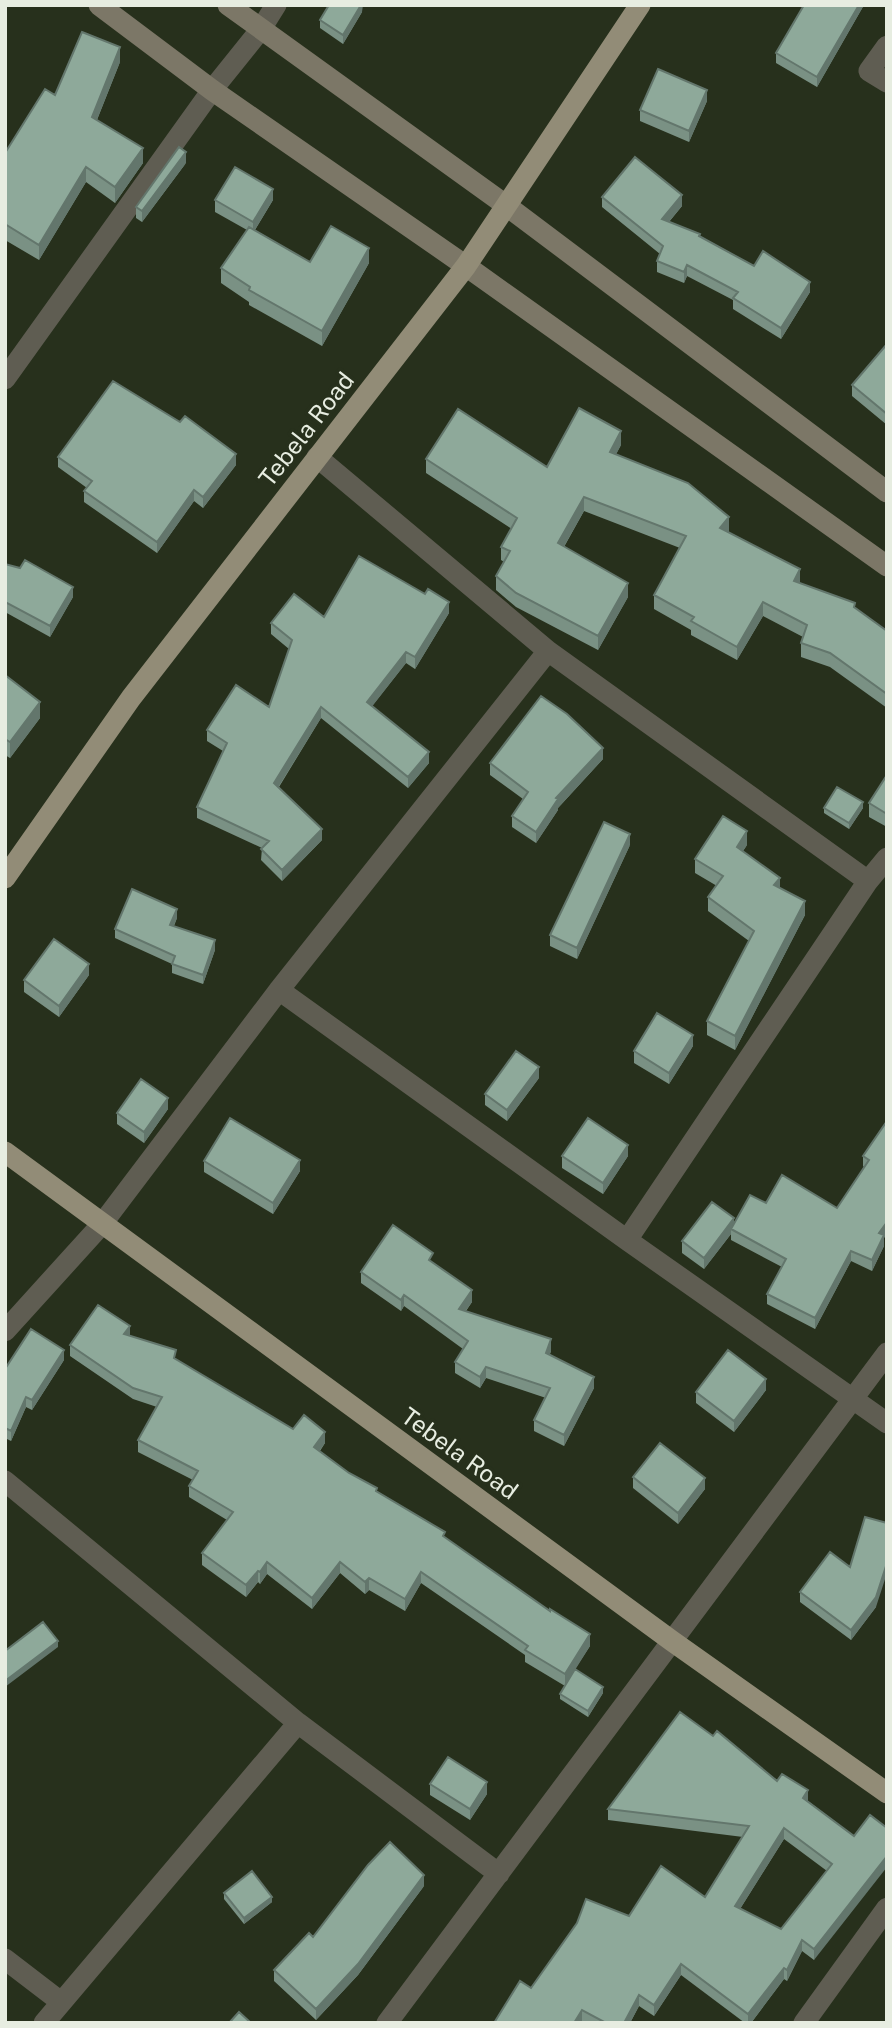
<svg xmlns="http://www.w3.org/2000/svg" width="892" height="2028" font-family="'Public Sans',sans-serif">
  <rect width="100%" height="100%" fill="#27301c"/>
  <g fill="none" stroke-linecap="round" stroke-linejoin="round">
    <path stroke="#5f5d52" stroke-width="21" d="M887,46l-18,25 18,11
      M5,379l207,-289 49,-61 15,-24
      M317,457l231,194 320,230
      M279,990l348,250 260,183
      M627,1240l241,-359 19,-23
      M5,1331l97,-107 177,-234 269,-339
      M5,1481l293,242 201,151
      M5,1959l56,43
      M44,2023l254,-300
      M387,2023l500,-670
      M804,2023l83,-115"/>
    <path stroke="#7c7767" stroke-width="21" d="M99,5l113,85 254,176 421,300
      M228,5l279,201 380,286"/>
    <path stroke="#928c77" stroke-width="21" d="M5,878l126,-180 335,-432 174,-261
      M5,1152l667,489 215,152"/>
  </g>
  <path fill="#7a9184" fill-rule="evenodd" d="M804,5h60l-47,82 -41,-24v-10z
    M362,8v4l-19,32 -23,-16v-8z
    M120,62l-23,58 46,43 -28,40 -29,-21 -47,78 -34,-20v-87l50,-58z
    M707,101l-18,41 -49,-21v-11z
    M186,163l-44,59 -6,-4v-11z
    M602,197l80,9 -13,16 31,14 54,30 56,26 -29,47 -48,-30v-9l-46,-24 -3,7 -27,-11v-11l3,-7 -58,-47z
    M215,200h58l-18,30 55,32 59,1 -47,83 -73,-41v-3l-28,-19v-15l26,-38 -32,-18z
    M887,344v81l-35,-29v-11z
    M621,445l-5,9 113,77 -1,1 72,51 55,25 32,23v77l-57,-41 -29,-10v-14l2,-6 -40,-21 -26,44 -46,-25v-5l-37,-21v-14l26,-47 -96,-37 -20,36 64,50 -30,53 -82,-43 -20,-17v-14l8,-14 -3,-2v-13l11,-18 -86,-56v-14l121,8z
    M58,457l178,8 -33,43 -9,-7 -37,52 -73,-51v-11l3,-3 -29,-21z
    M5,564l68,33 -23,40 -45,-25z
    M449,613l-34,56 -9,-6 -34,43 57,57 -21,25 -87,-70 -42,69 43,53 -40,41 -21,-21 1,-12 -65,-30v-11l26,-56 -16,-10v-11l62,-23 20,-58 -18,-15v-11l53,-6z
    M5,675l35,43 -30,40 -5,-3z
    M603,759l-45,49v2l-22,33 -24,-16v-11l11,-17 -33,-24v-12z
    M887,775v52l-18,-10v-14z
    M824,808h39l-14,21 -25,-16z
    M630,845l-53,114 -27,-13v-11z
    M747,845l-4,6 62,64 -70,135 -28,-15v-14l42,-80 -41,-30v-14l9,-11 -22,-13v-14z
    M177,918l-3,8 41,24 -12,34 -31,-11v-9l-57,-26v-9z
    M89,975l-30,42 -35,-25v-12z
    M693,1046l-24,38 -35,-21v-12z
    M539,1078l-32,43 -22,-16v-11z
    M168,1109l-24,34 -27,-19v-11z
    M887,1121v112l-3,5v8l-12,25 -21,-10 -36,68 -48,-25v-10l15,-27 -51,-27v-6l-27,35 -22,-16v-12l52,-19 32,-19 71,5 27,-41 -1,-1v-10z
    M562,1156h66l-25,38 -41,-26z
    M204,1161l96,10 -27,43 -69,-42z
    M433,1263l39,39 -6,9 85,40 -1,3 44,34 -30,58 -30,-15v-11l12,-22 -60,-20 -6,10 -25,-15v-11l8,-13 -59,-43 -3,5 -40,-28v-11z
    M130,1336l46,24 117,69 32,14 -5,8 29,22 96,64 145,109 -15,23 28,24 -15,24 -28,-18v-5l5,-8 -40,-24v-7l-104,-72 -16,28 -36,-21 -4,4 -25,-21 -28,36 -45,-35 -7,10 -2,-2 -12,15 -44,-32v-12l25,-33 -38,-23v-11l4,-6 -55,-28v-12l19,-33 -24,-8 -63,-43v-11z
    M64,1360l-32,50 -6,-3 -15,34 -6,-3v-69z
    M766,1390l-32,42 -38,-29v-11z
    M633,1477l72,12 -27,35 -45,-36z
    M800,1592l76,15 -25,33 -51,-38z
    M713,1736l95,65 46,35 -40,124 -12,-9 -15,30 -3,-2 -33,44h-6l-64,-48 -27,41 -15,-10 -9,17h-45l-54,-35 98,-72 76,-19 38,-60 -135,-17v-11zM784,1839l43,32 -46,58 -41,-20z
    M430,1784l57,10 -17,26 -40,-25z
    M424,1886l-66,89 -42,45 -42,-39v-11l39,-33z
    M224,1893l48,9 -28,22 -20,-25z"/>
  <path fill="#63766c" d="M360,5h3l-1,7 -19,32v-9z
    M859,5h5l-47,82v-10z
    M120,47v15l-28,70v-15z
    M707,90v11l-18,41v-11z
    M143,148v15l-28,40v-16z
    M186,152v11l-44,59v-11z
    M86,167v15l-47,78v-15z
    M273,189v11l-20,33v-11z
    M682,195v11l-20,24v-11z
    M369,248v15l-47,83v-15z
    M687,265v11l-3,7v-11z
    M810,282v10l-29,47v-11z
    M621,431v14l-11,21v-14z
    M236,454v11l-33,43v-11z
    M194,490v11l-37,52v-11z
    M584,497v14l-26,46v-14z
    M729,517v14l-9,11v-14z
    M800,569v14l-6,-2z
    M628,583v14l-30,53v-14z
    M73,587v10l-23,40v-11z
    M449,602v11l-34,56v-12z
    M763,602v14l-26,44v-13z
    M406,652v11l-39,50v-11z
    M40,702v16l-30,40v-16z
    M321,707v11l-47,76v-11z
    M603,748v11l-45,49v2l-22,33v-11l20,-34z
    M429,752v11l-21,25v-11z
    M863,802v6l-14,21v-6z
    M322,829v11l-40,41v-11z
    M747,831v14l-10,15v-13z
    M630,834v11l-53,114v-11z
    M780,878v14l-6,-7z
    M805,901v14l-70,135v-14z
    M177,909v9l-7,16v-9z
    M215,940v10l-12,34v-9z
    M89,964v11l-30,42v-11z
    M693,1035v11l-24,38v-11z
    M539,1067v11l-32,43v-11z
    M168,1098v11l-24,34v-11z
    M628,1145v11l-25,38v-11z
    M300,1160v11l-27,43v-11z
    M734,1218v11h-3v5l-27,35v-11z
    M887,1222v11l-3,5v8l-12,25v-11l7,-27z
    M851,1251v10l-36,68v-11z
    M472,1290v12l-13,18v-11z
    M404,1295v11l-3,5v-11z
    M130,1326v12l-6,-4z
    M551,1339v12l-5,13v-11z
    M64,1350v10l-32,50v-10z
    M486,1367v11l-6,10v-11z
    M594,1377v11l-30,58v-11z
    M766,1379v11l-32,42v-11z
    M26,1397v10l-15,34v-10z
    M325,1432v11l-11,15v-11z
    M705,1478v11l-27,35v-11z
    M267,1562v12l-7,10v-12z
    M340,1562v11l-28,36v-11z
    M887,1563v10l-11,34 -25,33v-10z
    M258,1571v11l-12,15v-12z
    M421,1572v11l-16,28v-12z
    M369,1578v12l-4,4v-12z
    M590,1634v12l-25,40v-12z
    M58,1641v6l-53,40v-6z
    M603,1687v6l-15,24v-6z
    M487,1782v12l-17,26v-11z
    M808,1790v11l-5,-3z
    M784,1828v11l-49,78v-11z
    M887,1856v11l-73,93v-11z
    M424,1875v11l-66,89 -42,45v-11z
    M272,1897v5l-28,22v-6z
    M802,1940v11l-15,30v-11z
    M681,1964v11l-27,41v-11z
    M784,1968v11l-33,44h-3v-9z
    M639,1995v11l-9,17h-6z
    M582,2010v11l-1,2h-7z"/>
  <path fill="#8ea99a" stroke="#63766c" stroke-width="2" fill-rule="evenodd" d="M329,5h32l-18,30 -23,-15z
    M804,5h55l-42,72 -41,-24z
    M82,32l38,15 -28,70 51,31 -28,39 -29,-20 -47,78 -34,-21v-71l40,-64 10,6z
    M658,69l49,21 -18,41 -49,-21z
    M179,147l7,5 -44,59 -6,-4z
    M635,157l47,38 -20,24 38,15 -1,2 55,30 9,-15 47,31 -29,46 -48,-30 5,-6 -51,-27 -3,7 -27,-11 6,-15 -61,-49z
    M235,167l38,22 -20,33 -38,-22z
    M331,226l38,22 -47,83 -73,-41 1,-3 -29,-19 28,-41 61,35z
    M887,344v70l-35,-29z
    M113,381l67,41 5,-6 51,38 -33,43 -9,-7 -37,52 -73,-51 8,-10 -34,-24z
    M579,408l42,23 -11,21 78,31 41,34 -9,11 80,41 -6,12 61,22 -1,4 33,24v63l-57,-41 -29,-10 6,-18 -44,-23 -26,45 -46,-26 3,-4 -40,-22 32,-59 -102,-39 -26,46 70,40 -30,53 -82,-43 -20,-17 14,-25 -9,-4 16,-29 -91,-59 32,-50 89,58z
    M359,556l66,38 3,-5 21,13 -34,55 -9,-5 -39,50 62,50 -21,25 -87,-70 -47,76 48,46 -40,41 -21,-21 8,-8 -72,-34 30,-64 -20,-13 29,-45 33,22 23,-67 -21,-17 23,-29 30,23z
    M25,560l48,27 -23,39 -45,-24v-38l15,4z
    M5,675l35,27 -30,40 -5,-3z
    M541,696l26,18 36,34 -47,50 2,1 -22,33 -24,-16 16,-24 -38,-29z
    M887,775v39l-18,-11z
    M837,787l26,15 -14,21 -25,-15z
    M723,816l24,15 -10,16 43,31 -6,7 31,16 -70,135 -28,-15 47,-90 -46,-34 15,-21 -28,-17z
    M604,822l26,12 -53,114 -27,-13z
    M132,889l45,20 -7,16 45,15 -12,35 -31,-11 3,-8 -60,-27z
    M54,939l35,25 -30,42 -35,-26z
    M657,1013l36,22 -24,38 -35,-22z
    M516,1051l23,16 -32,43 -22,-16z
    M141,1079l27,19 -24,34 -27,-19z
    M230,1118l70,42 -27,43 -69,-42z
    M588,1118l40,27 -25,38 -41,-27z
    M887,1121v101l-8,11 5,2 -12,25 -21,-9 -36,67 -48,-24 19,-35 -55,-30 19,-34 16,8 16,-28 55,33 32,-48 -6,-4z
    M712,1202l22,16 -30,40 -22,-17z
    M393,1225l40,28 -4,7 43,30 -13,19 92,30 -5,14 48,24 -30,58 -30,-15 16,-32 -64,-21 -6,10 -25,-15 13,-21 -64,-46 -3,5 -40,-28z
    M98,1305l32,21 -6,8 52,16 -2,8 119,71 11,-14 21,17 -11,15 35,26 28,15 -1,3 69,41 -2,4 107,75v-2l40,25 -25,40 -40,-24 3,-4 -107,-74 -16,27 -36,-21 -4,4 -25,-20 -28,36 -45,-36 -7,10 -2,-1 -12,14 -44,-32 31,-41 -44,-26 9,-15 -60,-31 24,-43 -29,-9 -63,-43z
    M31,1329l33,21 -32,50 -6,-3 -15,34 -6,-3v-59z
    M728,1350l38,29 -32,42 -38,-29z
    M660,1443l45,35 -27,35 -45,-36z
    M865,1517l22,6v40l-11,34 -25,33 -51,-38 30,-40 20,15z
    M43,1622l15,19 -53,40v-30z
    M575,1669l28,18 -15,24 -28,-17z
    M680,1712l33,24 4,-5 60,50 5,-7 26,16 -5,8 51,38 16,-21 17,13v28l-73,93 -12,-9 -15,30 -3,-2 -36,46 -67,-50 -27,41 -15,-10 -15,28h-18l-24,-13 -8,13h-80l26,-42 11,7 46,-65 9,-24 43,17 32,-50 44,31 44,-71 -141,-17zM784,1828l48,36 -51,65 -46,-23z
    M448,1757l39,25 -17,27 -40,-25z
    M390,1842l34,33 -66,89 -42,45 -42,-39 35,-37 4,4 55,-72z
    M252,1871l20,26 -28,21 -20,-25z
    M239,2012l12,11h-22z"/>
  <g text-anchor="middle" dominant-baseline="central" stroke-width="7" stroke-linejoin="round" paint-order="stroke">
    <g font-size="24" fill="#e7ede1" stroke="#27301c">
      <text transform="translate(306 429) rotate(-52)">Tebela Road</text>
      <text transform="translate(460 1453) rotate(36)">Tebela Road</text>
    </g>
  </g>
  <rect width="892" height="2028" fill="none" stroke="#e7ede1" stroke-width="14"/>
</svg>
